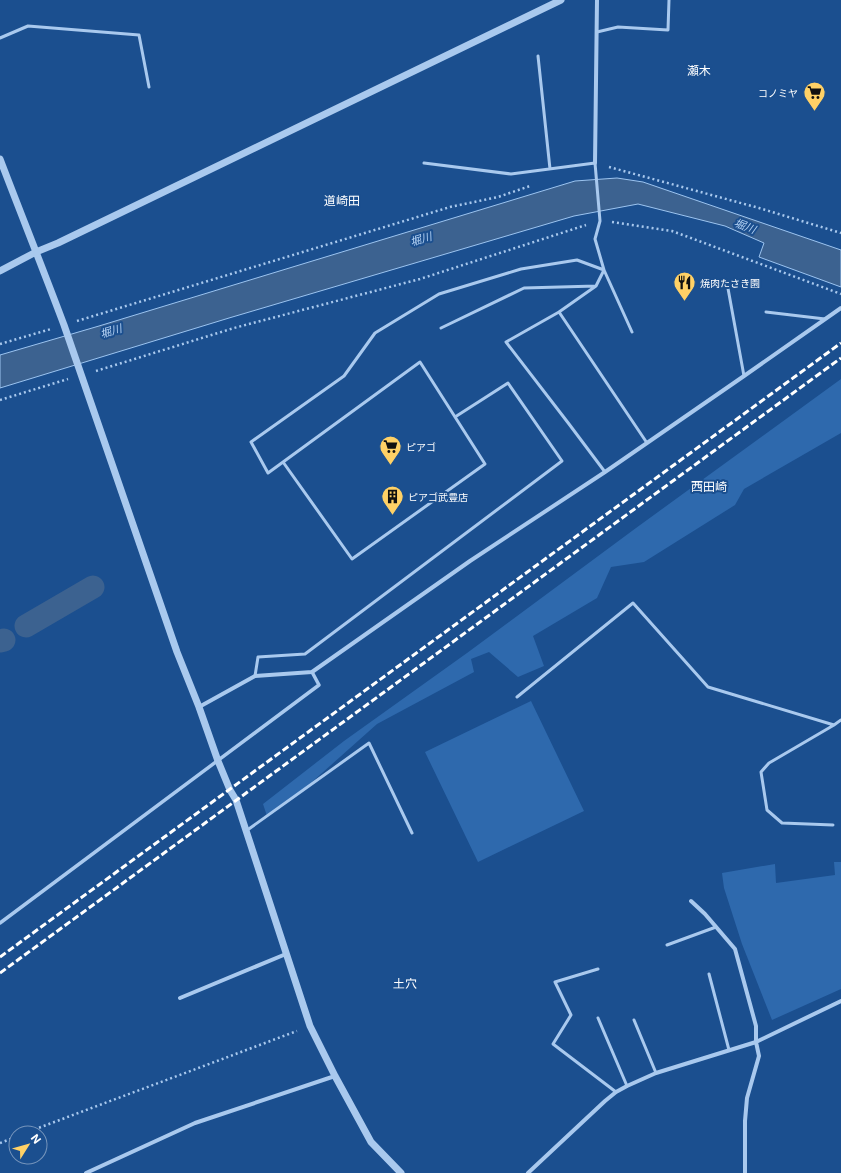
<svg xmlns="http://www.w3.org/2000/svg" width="841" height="1173" font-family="Inter,'Noto Sans JP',sans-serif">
  <rect width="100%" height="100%" fill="#1b4f8f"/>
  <path fill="#2e69ad" d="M841,379v54l-97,56 -9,16 -91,57 -33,5 -14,31 -64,38 11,30 -26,11 -29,-25 -18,7 3,13 -97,52 -83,74 -27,18 -4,-12 81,-63 123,-88 169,-125z
    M531,701l53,110 -106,51 -53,-110z
    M834,862h7v127l-69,31 -30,-76 -18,-56 -2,-15 53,-9 1,19 59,-8z"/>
  <path fill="#3c6290" stroke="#9cc4f0" d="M617,178l26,4 198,68v37l-82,-30 5,-14 -39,-17 -87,-22 -64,12 -345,102 -229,70v-33l99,-29 476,-145z"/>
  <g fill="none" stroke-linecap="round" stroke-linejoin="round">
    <path stroke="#3c6290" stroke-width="23" d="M26,626l67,-39
      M0,641l4,-1"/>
    <path stroke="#a9c9ee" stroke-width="2.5" stroke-dasharray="2 3" stroke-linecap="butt" d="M609,167l150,41 82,25
      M612,222l60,9 169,63
      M77,321l373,-114 48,-10 32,-11
      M0,344l51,-15
      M96,371l138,-43 186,-49 166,-54
      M0,400l68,-21
      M25,1133l272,-102
      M0,1143l16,-6"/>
    <path stroke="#a9c9ee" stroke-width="3" d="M597,32l21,-5 50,3 1,-30
      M0,38l28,-12 111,9 10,52
      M538,56l12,113
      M424,163l87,11 84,-11 5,58 -5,18 9,31 -8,16 -37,26 88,131
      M727,283l17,93
      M559,312l-53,30 63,82 36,48
      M766,312l59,7
      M441,328l83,-40 72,-2
      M283,462l69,97 133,-95 -65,-102 -152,111 -17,-31 93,-66 31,-43 64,-39 82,-25 56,-9 27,10 28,62
      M255,676l3,-19 47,-3 257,-193 -54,-78 -53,34
      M517,697l116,-94 75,84 126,38 7,-5
      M833,825l-51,-2 -15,-13 -6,-38 8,-9 65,-38
      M246,831l123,-88 43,90
      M667,945l49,-18
      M598,969l-43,13 16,33 -18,29 63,48
      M709,974l20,76
      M598,1018l29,68
      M634,1020l22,53"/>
    <path stroke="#a9c9ee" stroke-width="3.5" d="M0,923l319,-238 -7,-13"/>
    <path stroke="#a9c9ee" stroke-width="4" d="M595,163l2,-163
      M199,707l56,-31 57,-4 158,-111 135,-89 139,-96 97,-68
      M691,901l14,13 30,35 21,77v16l3,14 -12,42 -2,23v52
      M180,998l106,-44
      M86,1173l109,-50 140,-47
      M528,1173l77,-72 11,-9 11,-6 29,-13 100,-31 85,-41"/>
    <path stroke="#a9c9ee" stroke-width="7" d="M0,159c21,55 43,110 64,166l113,327 22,55 19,54 12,29 6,10 74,226 25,50 36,66 30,31
      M0,271l36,-19 22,-9 503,-243"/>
    <path stroke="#fff" stroke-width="3" stroke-dasharray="7 3" stroke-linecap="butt" d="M0,957l841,-614
      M0,973l841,-615"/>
  </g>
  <defs>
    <symbol id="supermarket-pin" viewBox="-11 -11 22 30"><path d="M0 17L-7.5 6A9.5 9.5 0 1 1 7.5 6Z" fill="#ffd166" stroke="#1b4f8f"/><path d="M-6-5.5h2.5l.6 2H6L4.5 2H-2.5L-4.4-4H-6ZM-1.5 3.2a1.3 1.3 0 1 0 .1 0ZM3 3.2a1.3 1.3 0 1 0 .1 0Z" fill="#111"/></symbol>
    <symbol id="restaurant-pin" viewBox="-11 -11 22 30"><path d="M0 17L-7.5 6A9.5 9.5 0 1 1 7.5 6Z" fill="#ffd166" stroke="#1b4f8f"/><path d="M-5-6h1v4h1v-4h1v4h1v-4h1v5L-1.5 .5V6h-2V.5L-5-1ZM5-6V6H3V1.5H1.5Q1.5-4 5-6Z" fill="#111"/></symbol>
    <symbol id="building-pin" viewBox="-11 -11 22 30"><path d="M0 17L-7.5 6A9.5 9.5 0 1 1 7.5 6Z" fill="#ffd166" stroke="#1b4f8f"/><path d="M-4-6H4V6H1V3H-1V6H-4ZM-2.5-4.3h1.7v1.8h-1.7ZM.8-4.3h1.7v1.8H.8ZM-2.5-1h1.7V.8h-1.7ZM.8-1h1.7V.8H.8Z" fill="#111"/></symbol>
  </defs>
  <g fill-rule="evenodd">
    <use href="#supermarket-pin" x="802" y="80" width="25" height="34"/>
    <use href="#restaurant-pin" x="672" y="270" width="25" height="34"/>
    <use href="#supermarket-pin" x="378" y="434" width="25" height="34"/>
    <use href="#building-pin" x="380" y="484" width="25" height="34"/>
  </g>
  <g text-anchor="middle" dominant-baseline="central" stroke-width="4" stroke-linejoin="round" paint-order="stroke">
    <g font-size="10" fill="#fff" stroke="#1b4f8f" text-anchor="start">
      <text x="798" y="93" text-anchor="end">コノミヤ</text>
      <text x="700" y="283">焼肉たさき園</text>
      <text x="406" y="447">ピアゴ</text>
      <text x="408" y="497">ピアゴ武豊店</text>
    </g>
    <g font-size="11" font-style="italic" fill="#b5d3f5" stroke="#1b4f8f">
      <text transform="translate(745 226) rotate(21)">堀川</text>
      <text transform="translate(421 239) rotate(-16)">堀川</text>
      <text transform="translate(111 331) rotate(-16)">堀川</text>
    </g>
    <g font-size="12" fill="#fff" stroke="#1b4f8f">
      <text x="699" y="70">瀬木</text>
      <text x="342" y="200">道崎田</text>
      <text x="709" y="486">西田崎</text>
      <text x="405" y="983">土穴</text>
    </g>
  </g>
  <g transform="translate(28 1145) rotate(53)"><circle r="19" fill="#1b4f8f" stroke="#7695bc"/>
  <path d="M0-3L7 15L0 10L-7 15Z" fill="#ffd166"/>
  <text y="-6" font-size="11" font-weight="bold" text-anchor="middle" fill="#ffffff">N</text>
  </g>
</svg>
